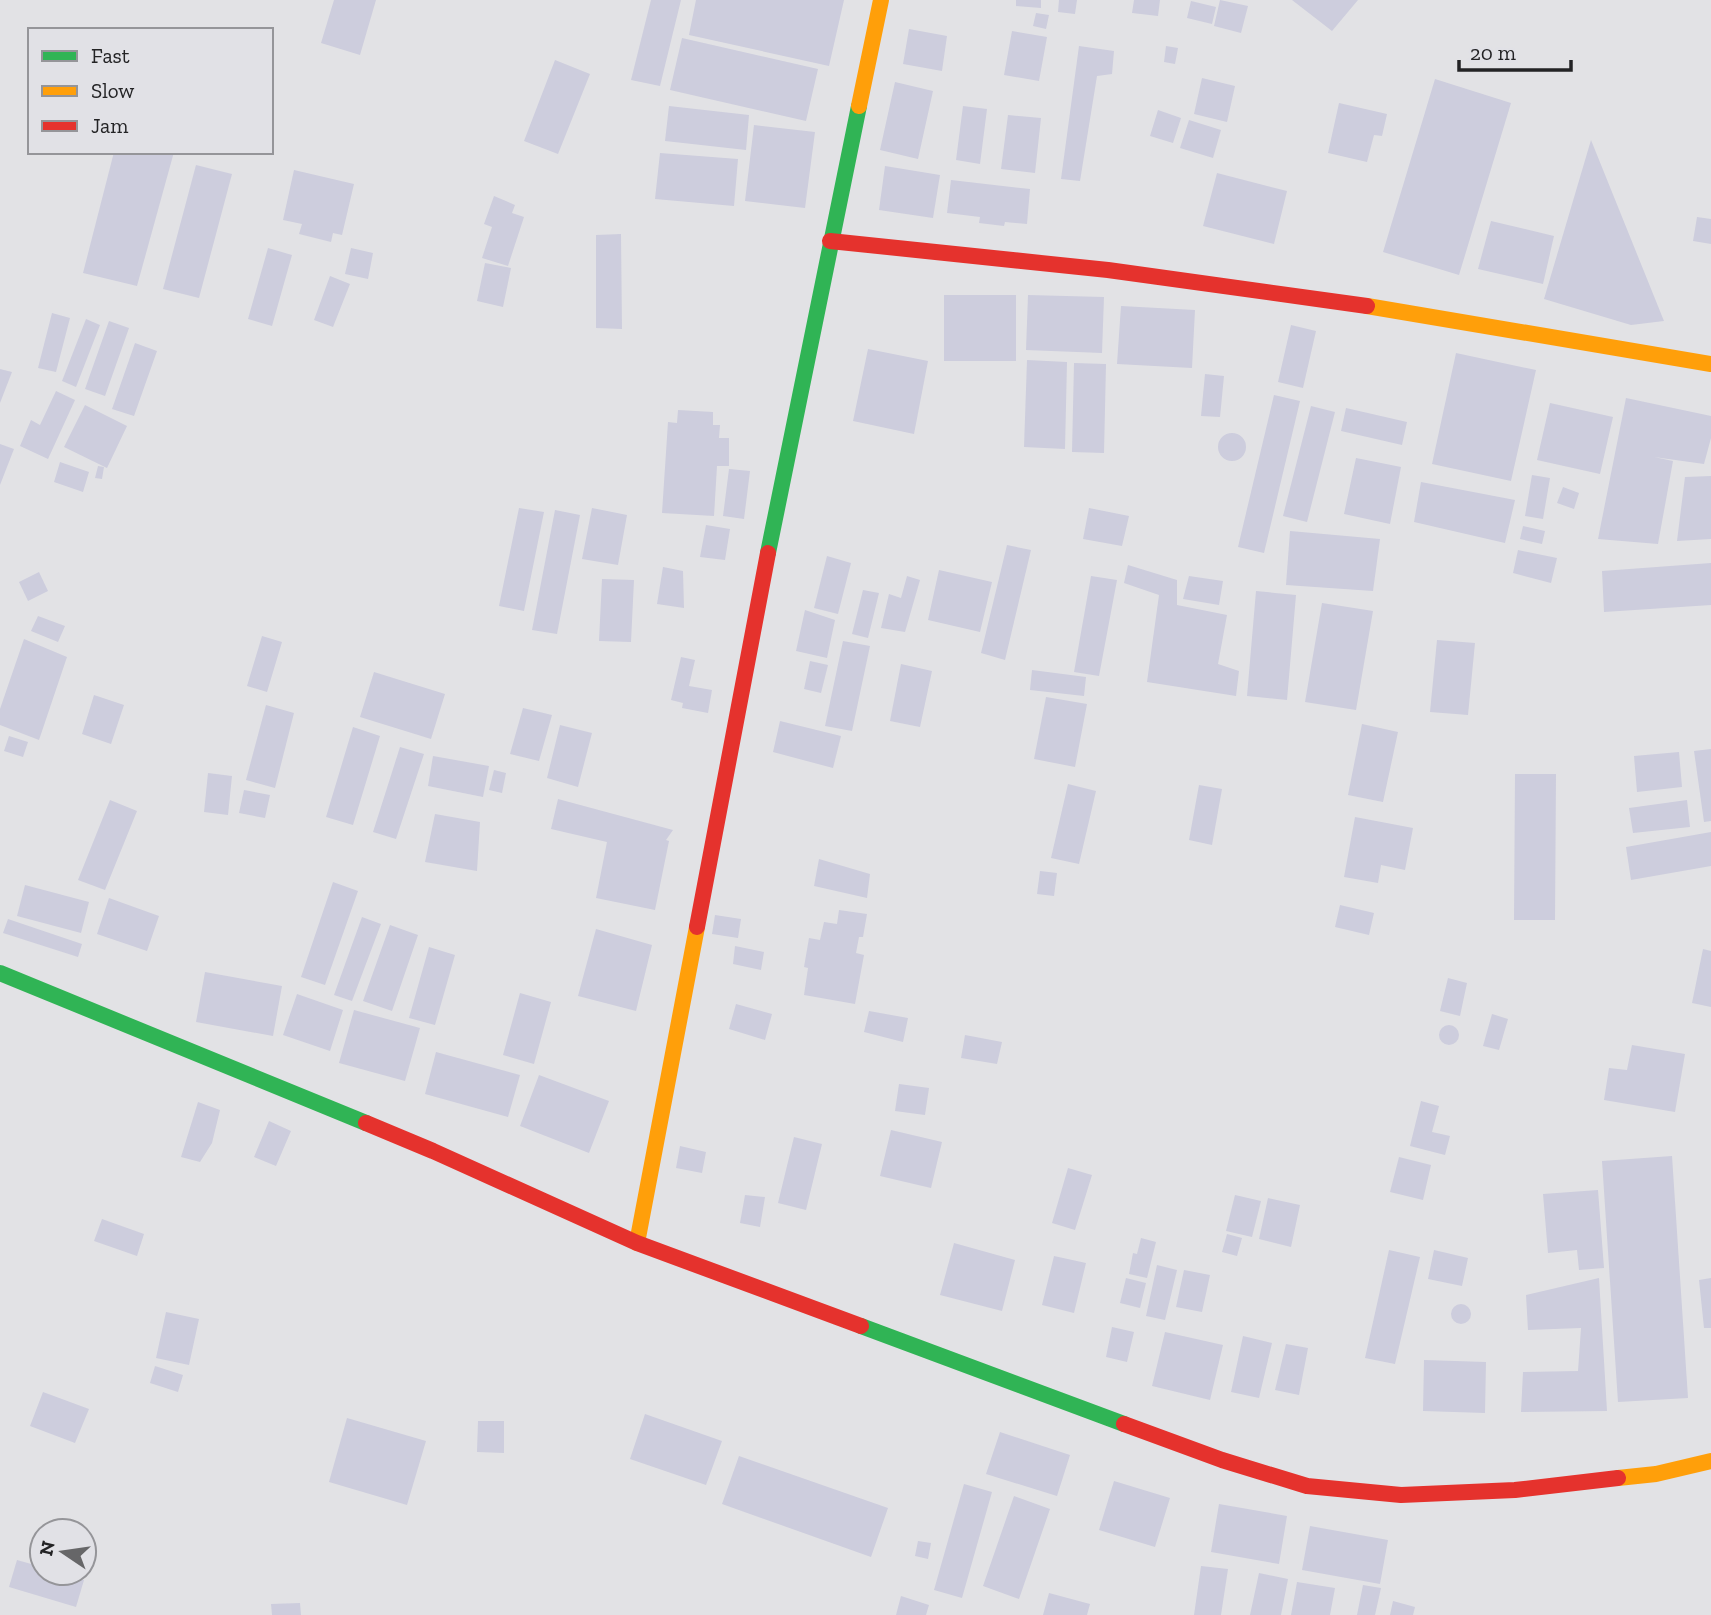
<svg xmlns="http://www.w3.org/2000/svg" width="1711" height="1615" font-family="'Zilla Slab',serif">
  <rect width="100%" height="100%" fill="#e2e2e5"/>
  <path fill="#cdcddd" d="M334,0h42l-16,55 -39,-12z
    M651,0h30l-21,86 -29,-6z
    M696,0h148l-15,66 -140,-31z
    M1016,0h25v8l-25,-2z
    M1059,0h18l-2,14 -17,-2z
    M1134,0h26l-2,16 -26,-3z
    M1220,0l28,6 -7,27 -27,-7z
    M1292,0h66l-26,31z
    M1191,1l25,6 -4,17 -25,-6z
    M1036,13l13,2 -3,14 -13,-3z
    M909,29l38,7 -5,35 -39,-7z
    M1012,31l35,6 -8,44 -35,-6z
    M682,38l136,31 -12,52 -136,-31z
    M1079,46l35,5 -2,23 -15,2 -17,105 -19,-2z
    M1166,46l12,2 -3,16 -11,-2z
    M555,60l35,14 -32,80 -34,-13z
    M1202,78l33,8 -8,36 -33,-8z
    M1435,79l76,24 -52,172 -76,-23z
    M895,82l38,9 -15,68 -38,-9z
    M1339,103l48,11 -5,22 -8,-1 -7,27 -39,-9z
    M669,106l80,9 -3,35 -81,-9z
    M963,106l24,3 -7,55 -24,-4z
    M1158,110l23,8 -8,25 -23,-7z
    M1008,115l33,3 -6,55 -34,-4z
    M1189,120l32,10 -8,28 -33,-10z
    M754,125l61,7 -10,76 -60,-7z
    M1591,140l73,181 -33,4 -87,-26z
    M114,152h60l-37,134 -54,-13z
    M660,153l78,6 -4,47 -79,-7z
    M196,165l36,9 -33,124 -36,-9z
    M885,166l55,9 -7,43 -54,-8z
    M294,170l60,14 -12,51 -9,-2 -2,9 -32,-8 3,-10 -19,-4z
    M1217,173l70,18 -13,53 -71,-18z
    M951,180l79,9 -3,35 -22,-2 -1,4 -25,-3 1,-6 -33,-4z
    M494,196l21,9 -3,8 12,4 -16,49 -26,-8 10,-31 -8,-3z
    M1697,217l14,2v25l-18,-3z
    M1491,221l63,15 -11,48 -65,-15z
    M621,234l1,95 -26,-1v-93z
    M268,248l24,7 -20,71 -24,-7z
    M351,248l22,5 -5,26 -23,-5z
    M485,263l26,5 -8,39 -26,-6z
    M330,276l20,8 -17,43 -19,-7z
    M944,295h72v66h-72z
    M1028,295l76,2 -2,56 -76,-3z
    M1121,306l74,4 -3,58 -75,-4z
    M52,313l18,5 -14,54 -18,-4z
    M86,319l14,6 -24,62 -14,-6z
    M109,321l20,7 -24,68 -20,-7z
    M1291,325l25,6 -13,57 -25,-6z
    M135,343l22,8 -23,65 -22,-7z
    M868,349l60,12 -14,73 -61,-13z
    M1456,353l80,17 -25,111 -79,-17z
    M1027,360l40,2 -2,87 -41,-2z
    M1074,363l32,1 -2,89 -32,-1z
    M0,369l12,3 -12,31z
    M1205,374l19,2 -4,41 -19,-1z
    M56,391l19,9 -27,59 -28,-13 11,-26 9,5z
    M1274,395l26,6 -36,152 -26,-6z
    M1626,398l85,18v22l-7,26 -50,-7 19,4 -15,83 -60,-5z
    M1550,403l63,14 -13,57 -63,-14z
    M85,405l42,21 -20,42 -43,-21z
    M1311,406l24,6 -28,110 -24,-6z
    M1346,408l61,14 -5,23 -61,-14z
    M678,410l35,2v13h7l-1,13h10v28h-12l-3,50 -52,-3 6,-91 9,1z
    M1218 447a14 14 0 1 1 28 0a14 14 0 1 1-28 0Z
    M0,444l14,5 -14,36z
    M1356,458l45,9 -11,57 -46,-10z
    M60,462l29,10 -6,20 -29,-10z
    M98,466l6,1 -2,12 -7,-1z
    M729,469l21,2 -6,48 -21,-3z
    M1532,475l18,3 -7,41 -18,-3z
    M1711,476v63l-34,2 8,-64z
    M1421,482l94,18 -10,43 -91,-21z
    M1563,487l16,6 -5,16 -17,-6z
    M519,508l25,4 -20,99 -25,-5z
    M592,508l35,7 -9,50 -36,-6z
    M1089,508l40,8 -7,30 -39,-7z
    M555,510l25,5 -23,119 -25,-4z
    M706,525l24,4 -5,31 -25,-3z
    M1523,526l22,5 -3,13 -22,-5z
    M1290,531l90,8 -7,52 -87,-6z
    M1007,545l24,5 -26,110 -24,-7z
    M1518,550l39,8 -6,25 -38,-10z
    M827,556l24,7 -13,51 -24,-6z
    M1711,563v42l-107,7 -2,-41z
    M1128,565l49,15v25l50,10 -9,49 21,7 -3,25 -89,-14 12,-87 -35,-12z
    M663,567l20,4 1,37 -27,-4z
    M939,570l53,12 -12,50 -52,-12z
    M39,572l9,19 -20,10 -9,-19z
    M907,576l13,4 -15,52 -24,-4 8,-34 12,4z
    M1091,576l26,4 -18,96 -25,-4z
    M1189,576l34,5 -4,24 -36,-6z
    M602,579l32,1 -3,62 -32,-1z
    M863,590l16,3 -11,45 -16,-4z
    M1256,591l40,4 -9,105 -40,-4z
    M1322,603l51,8 -17,99 -51,-8z
    M805,610l30,10 -8,38 -31,-7z
    M38,616l27,10 -7,16 -27,-11z
    M262,636l20,6 -15,50 -20,-6z
    M24,639l43,18 -28,83 -39,-15v-16z
    M1437,640l38,3 -7,72 -38,-3z
    M843,641l27,5 -18,85 -27,-5z
    M681,657l14,3 -6,26 23,4 -4,23 -26,-5 1,-5 -12,-3z
    M810,661l18,4 -7,28 -17,-4z
    M901,664l31,7 -12,56 -30,-6z
    M1032,670l54,7 -2,19 -54,-6z
    M374,672l71,22 -14,45 -71,-22z
    M94,695l30,10 -13,39 -29,-10z
    M1046,697l41,7 -12,63 -41,-8z
    M266,705l28,8 -19,75 -29,-8z
    M523,708l29,7 -13,46 -29,-7z
    M780,721l61,15 -8,32 -60,-16z
    M1362,724l36,8 -15,70 -35,-7z
    M560,725l32,8 -14,54 -31,-9z
    M353,727l27,9 -27,89 -27,-8z
    M9,736l19,6 -5,15 -19,-6z
    M400,747l24,7 -28,85 -23,-7z
    M1711,749v72l-7,1 -10,-71z
    M1679,752l3,35 -45,5 -3,-36z
    M433,756l56,10 -6,31 -55,-11z
    M494,770l12,3 -4,20 -13,-3z
    M208,773l24,3 -4,39 -24,-3z
    M1515,774h41l-1,146h-41z
    M1068,784l28,7 -17,73 -28,-6z
    M1199,785l23,4 -10,56 -23,-5z
    M244,790l26,5 -5,23 -26,-5z
    M558,799l115,31 -7,10 3,1 -14,69 -59,-12 11,-56 -56,-13z
    M110,800l27,11 -32,79 -27,-10z
    M1687,800l3,27 -57,6 -4,-25z
    M435,814l45,8 -3,49 -52,-9z
    M1355,817l58,11 -8,42 -24,-5 -3,18 -34,-6z
    M1711,832v34l-80,14 -5,-33z
    M819,859l51,15 -3,24 -53,-12z
    M1040,871l17,2 -3,23 -17,-2z
    M333,882l25,9 -33,94 -24,-8z
    M25,885l64,17 -8,31 -64,-17z
    M109,898l50,18 -12,35 -50,-17z
    M1340,905l34,8 -5,22 -34,-8z
    M839,910l28,4 -4,23h-4l-3,16 8,2 -9,49 -51,-9 4,-27 -4,-1 5,-29 11,2 4,-18 13,2z
    M715,915l26,4 -3,19 -26,-4z
    M362,917l19,7 -29,77 -18,-6z
    M8,919l74,25 -4,13 -75,-24z
    M390,925l28,10 -26,76 -29,-10z
    M596,929l56,16 -16,66 -58,-15z
    M735,946l29,6 -3,18 -28,-6z
    M429,947l26,8 -20,70 -26,-7z
    M1703,949l8,2v56l-19,-4z
    M205,972l77,14 -9,50 -77,-14z
    M1448,978l19,5 -7,33 -20,-5z
    M520,993l31,9 -17,62 -31,-9z
    M297,994l46,16 -13,41 -47,-16z
    M736,1004l36,10 -7,26 -36,-11z
    M354,1010l66,18 -15,53 -66,-18z
    M869,1011l39,7 -5,24 -39,-10z
    M1492,1014l16,5 -9,31 -16,-4z
    M1439 1035a10 10 0 1 1 20 0a10 10 0 1 1-20 0Z
    M965,1035l37,7 -5,22 -36,-6z
    M1632,1045l53,9 -10,58 -71,-12 5,-32 18,2z
    M436,1052l84,23 -12,42 -83,-23z
    M539,1075l70,26 -20,52 -69,-27z
    M899,1084l30,4 -4,27 -30,-4z
    M1421,1101l18,5 -7,26 18,4 -5,19 -35,-9z
    M198,1102l22,8 -8,33 -12,19 -19,-5z
    M269,1121l22,10 -15,35 -22,-9z
    M891,1130l51,12 -11,46 -51,-12z
    M794,1137l28,7 -16,66 -28,-7z
    M680,1146l26,6 -4,21 -26,-5z
    M1672,1156l16,242 -70,4 -16,-241z
    M1399,1157l32,8 -8,35 -33,-8z
    M1068,1168l24,7 -17,55 -23,-7z
    M1598,1190l6,78 -25,2 -2,-20 -29,3 -5,-59z
    M745,1195l20,2 -5,30 -20,-4z
    M1235,1195l26,6 -9,36 -26,-6z
    M1268,1198l32,7 -9,42 -32,-8z
    M102,1219l42,15 -7,22 -43,-15z
    M1227,1234l15,4 -5,18 -15,-4z
    M1141,1238l15,4 -9,36 -18,-4 4,-21 4,1z
    M954,1243l61,17 -13,51 -62,-16z
    M1389,1250l31,7 -25,107 -30,-6z
    M1434,1250l34,8 -6,28 -34,-7z
    M1054,1256l32,7 -12,50 -32,-8z
    M1157,1265l20,5 -12,50 -19,-4z
    M1184,1270l26,5 -8,37 -26,-5z
    M1126,1278l20,5 -6,25 -20,-5z
    M1599,1278l8,133 -86,1 2,-40 55,-1 3,-43 -53,2 -2,-35z
    M1711,1278v50h-7l-5,-48z
    M1451 1314a10 10 0 1 1 20 0a10 10 0 1 1-20 0Z
    M166,1312l33,7 -10,46 -33,-7z
    M1112,1327l22,5 -7,30 -21,-5z
    M1165,1332l58,13 -13,55 -58,-14z
    M1243,1336l29,7 -13,55 -28,-6z
    M1286,1344l22,4 -9,47 -24,-5z
    M1424,1360l62,2 -1,51 -62,-2z
    M155,1366l28,9 -5,17 -28,-9z
    M43,1392l46,17 -14,34 -45,-17z
    M645,1414l77,27 -16,44 -76,-26z
    M347,1418l79,23 -19,64 -78,-23z
    M478,1421h26v32l-27,-1z
    M1000,1432l70,23 -13,41 -71,-22z
    M739,1456l149,52 -17,49 -149,-53z
    M1114,1481l56,17 -15,49 -56,-17z
    M964,1484l28,8 -30,106 -28,-8z
    M1014,1496l36,13 -31,90 -36,-13z
    M1219,1504l68,12 -8,48 -68,-12z
    M1310,1526l78,14 -8,44 -78,-14z
    M918,1541l13,2 -3,16 -13,-3z
    M17,1560l25,7v6h19l23,7 -8,27 -67,-20z
    M1201,1566l27,3 -7,46h-27z
    M1259,1573l29,6 -7,36h-31z
    M1297,1582l38,6 -5,27h-39z
    M1363,1585l18,3 -6,27h-18z
    M1049,1593l41,11 -3,11h-44z
    M901,1596l28,9 -3,10h-30z
    M1393,1601l22,6 -2,8h-23z
    M300,1603l1,12h-29l-1,-11z"/>
  <g fill="none" stroke-linecap="round" stroke-linejoin="round">
    <path stroke="#30b455" stroke-width="16" d="M768,553l91,-447
      M0,973l366,150
      M861,1326l263,98"/>
    <path stroke="#ff9f0a" stroke-width="16" d="M859,106l22,-106
      M1367,306l344,58
      M637,1243l60,-316
      M1618,1478l38,-4 55,-13"/>
    <path stroke="#e5322d" stroke-width="16" d="M830,241l278,29 259,36
      M697,927l71,-374
      M366,1123l67,28 204,92 224,83
      M1124,1424l98,36 85,26 94,9 114,-5 103,-12"/>
  </g>
  <rect x="28" y="28" width="245" height="126" fill="#e1e1e6" stroke="#959599" stroke-width="2"/>
  <rect x="42" y="51" width="35" height="10" fill="#30b455" stroke="#959599" stroke-width="2"/>
  <text x="91" y="63" font-size="21" fill="#232325">Fast</text>
  <rect x="42" y="86" width="35" height="10" fill="#ff9f0a" stroke="#959599" stroke-width="2"/>
  <text x="91" y="98" font-size="21" fill="#232325">Slow</text>
  <rect x="42" y="121" width="35" height="10" fill="#e5322d" stroke="#959599" stroke-width="2"/>
  <text x="91" y="133" font-size="21" fill="#232325">Jam</text>
  <g transform="translate(63 1552) rotate(283)"><circle r="33" fill="#e1e1e6" stroke="#959599" stroke-width="2"/>
  <path d="M0-5L12 26L0 18L-12 26Z" fill="#666668"/>
  <text y="-10" font-size="19" font-weight="bold" text-anchor="middle" fill="#232325">N</text>
  </g>
  <path d="M1459 60v10h112v-10" fill="none" stroke="#232325" stroke-width="3.5"/>
  <text x="1470" y="60" font-size="21" fill="#232325" stroke="#e1e1e6" stroke-width="5" paint-order="stroke">20 m</text>
</svg>
